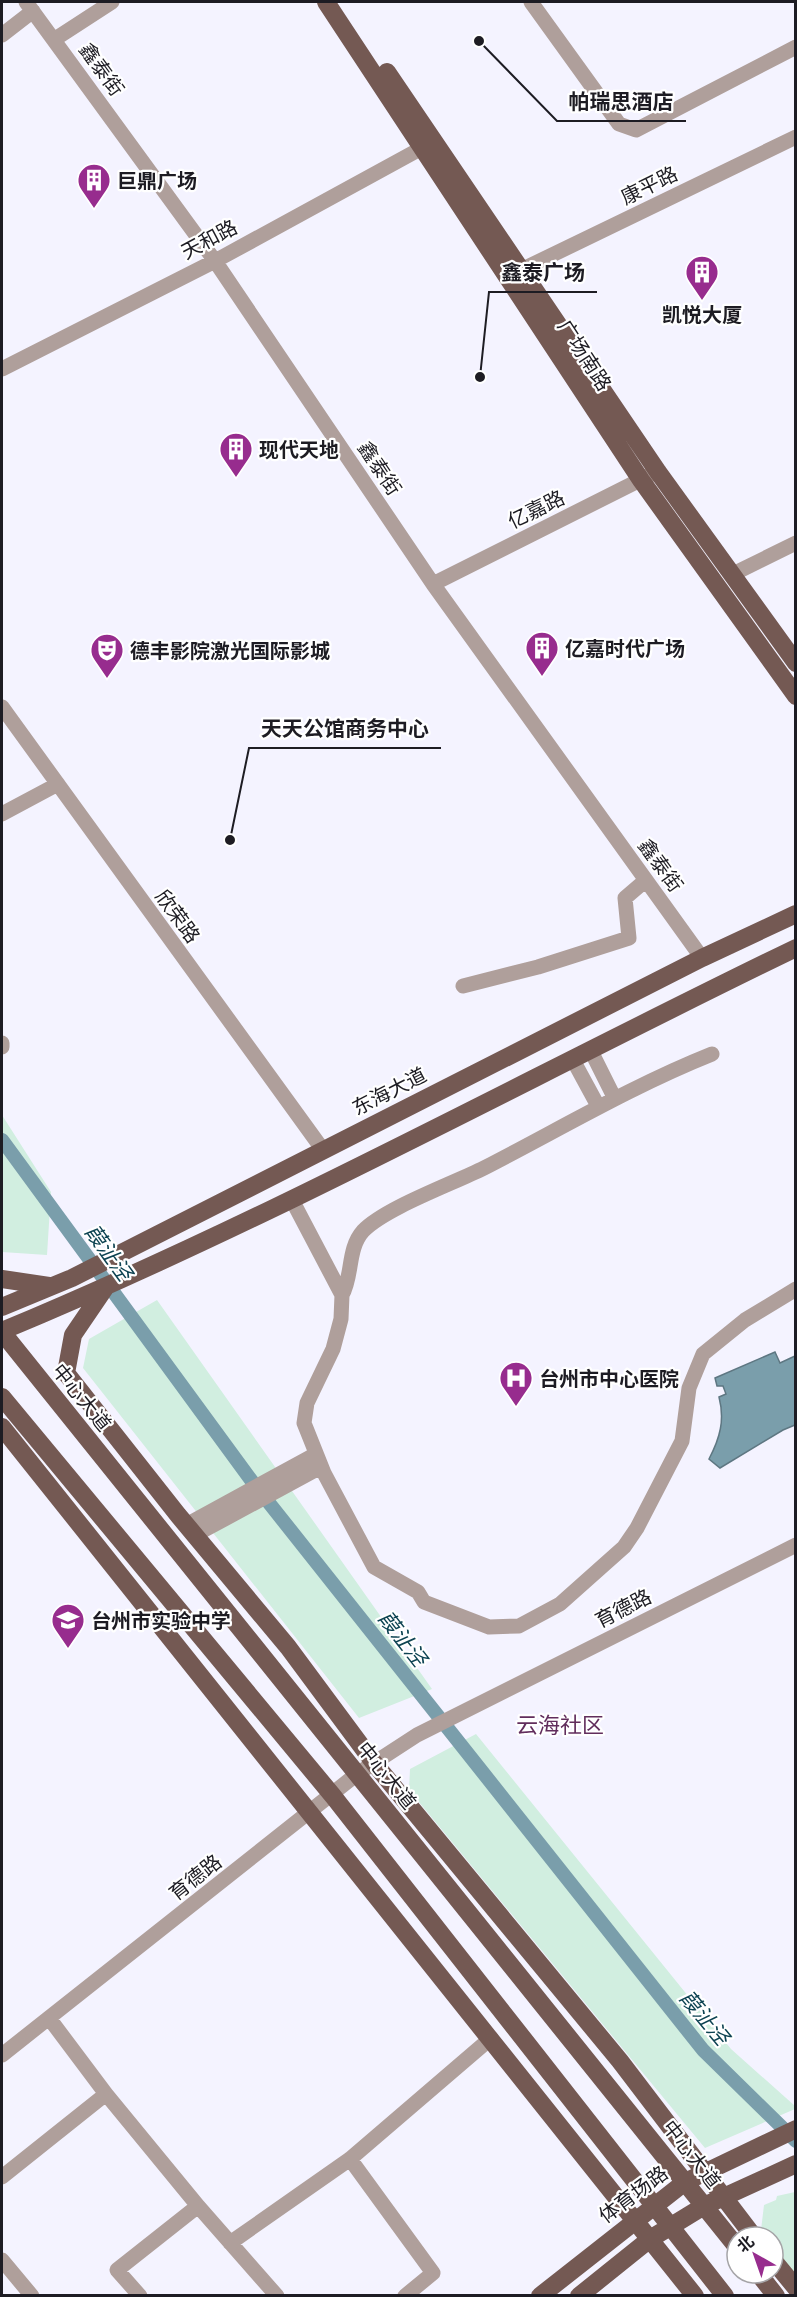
<svg xmlns="http://www.w3.org/2000/svg" width="797" height="2297" font-family="'Asap Condensed','Noto Sans SC',sans-serif">
  <rect width="100%" height="100%" fill="#f4f3ff"/>
  <path fill="#d1eee0" d="M2,1115l49,77 -4,63 -45,-3z
    M157,1300l275,389 -73,29 -276,-350 6,-29z
    M476,1734l255,315 64,57v3l-90,39 -296,-358 1,-21z
    M795,2192v82l-22,-28v-9h-7l-5,-7 3,-25 12,-5 1,-4z"/>
  <path fill="#7a9eab" stroke="#5e7782" stroke-width="1.5" d="M775,1352l5,11 15,-7v69l-12,5 -63,38 -11,-9c11,-21 16,-39 10,-62l7,-3 -3,-8h-6l-2,-8z"/>
  <g fill="none" stroke-linecap="round" stroke-linejoin="round">
    <path stroke="#7a9eab" stroke-width="14" d="M2,1140l252,344 449,566 93,91"/>
    <path stroke="#af9f9b" stroke-width="15" d="M26,2l189,259 218,323 269,374
      M531,2l88,122 17,6 160,-83
      M2,35l31,-24
      M55,39l57,-37
      M521,270l275,-133
      M2,369l213,-108 216,-118
      M733,574l63,-31
      M433,584l217,-109
      M2,707l321,443
      M2,814l56,-30
      M463,986l75,-19 91,-29 -4,-40 21,-18
      M2,1043v4
      M591,1051l23,46
      M573,1060l25,46
      M292,1200l50,95 -1,24 -8,30 -26,54 -3,20 20,50 50,94 44,25 6,10 65,25 30,-1 41,-22 64,-57 13,-19 45,-87 7,-53 14,-34 42,-34 51,-31
      M342,1295c11,-19 5,-46 21,-64 22,-23 89,-47 121,-63 76,-39 148,-82 228,-114
      M186,1525l130,-71
      M195,1535l126,-68
      M2,2055l355,-281 60,-39 379,-190
      M106,2094l92,112 -81,64 23,26
      M350,2159l83,114 -28,23
      M2,2177l104,-83 -57,-76
      M198,2206l79,90
      M230,2243l120,-84 141,-121
      M2,2260l30,36"/>
    <path stroke="#745953" stroke-width="18" d="M326,2l315,478 155,216
      M387,72l271,400 138,191
      M2,1279l47,7
      M105,1288l-32,47 -7,38 112,142 110,132 86,116 246,298 134,176
      M2,1307l70,-29 630,-320 94,-44
      M2,1331c272,-113 529,-255 794,-383
      M2,1332l735,915
      M2,1397l331,399 392,500
      M2,1427l693,869
      M773,2260l23,28
      M758,2273l18,23
      M540,2296l145,-114 111,-53
      M579,2296l71,-57 54,-33 92,-42"/>
  </g>
  <defs>
    <symbol id="building-pin" viewBox="-11 -11 22 30"><path d="M0 17L-7.5 6A9.5 9.5 0 1 1 7.5 6Z" fill="#972c8e" stroke="#fff"/><path d="M-4-6H4V6H1V3H-1V6H-4ZM-2.5-4.3h1.7v1.8h-1.7ZM.8-4.3h1.7v1.8H.8ZM-2.5-1h1.7V.8h-1.7ZM.8-1h1.7V.8H.8Z" fill="#fff"/></symbol>
    <symbol id="theatre-pin" viewBox="-11 -11 22 30"><path d="M0 17L-7.5 6A9.5 9.5 0 1 1 7.5 6Z" fill="#972c8e" stroke="#fff"/><path d="M-5-5.5Q0-4 5-5.5V0Q5 5 0 6Q-5 5-5 0ZM-3.3-2.5H-1v1.5H-3.3ZM1-2.5H3.3v1.5H1ZM-2.8 1Q0 5.5 2.8 1Z" fill="#fff"/></symbol>
    <symbol id="hospital-pin" viewBox="-11 -11 22 30"><path d="M0 17L-7.5 6A9.5 9.5 0 1 1 7.5 6Z" fill="#972c8e" stroke="#fff"/><path d="M-5-5h3v3.5h4V-5h3V5h-3V1.5h-4V5h-3Z" fill="#fff"/></symbol>
    <symbol id="school-pin" viewBox="-11 -11 22 30"><path d="M0 17L-7.5 6A9.5 9.5 0 1 1 7.5 6Z" fill="#972c8e" stroke="#fff"/><path d="M0-5L7-2L0 1L-7-2ZM-4 1L0 2.5L4 1V4Q0 6-4 4Z" fill="#fff"/></symbol>
  </defs>
  <g fill-rule="evenodd">
    <use href="#building-pin" x="75" y="161" width="38" height="52"/>
    <use href="#building-pin" x="683" y="253" width="38" height="52"/>
    <use href="#building-pin" x="217" y="430" width="38" height="52"/>
    <use href="#building-pin" x="523" y="629" width="38" height="52"/>
    <use href="#theatre-pin" x="88" y="631" width="38" height="52"/>
    <use href="#hospital-pin" x="497" y="1359" width="38" height="52"/>
    <use href="#school-pin" x="49" y="1601" width="38" height="52"/>
  </g>
  <g text-anchor="middle" dominant-baseline="central" stroke-width="4.5" stroke-linejoin="round" paint-order="stroke">
    <g font-size="20" fill="#1d1c23" stroke="#fff">
      <text transform="translate(102 69) rotate(54)">鑫泰街</text>
      <text transform="translate(649 185) rotate(-26)">康平路</text>
      <text transform="translate(209 239) rotate(-28)">天和路</text>
      <text transform="translate(585 355) rotate(57)">广场南路</text>
      <text transform="translate(380 468) rotate(56)">鑫泰街</text>
      <text transform="translate(536 509) rotate(-26)">亿嘉路</text>
      <text transform="translate(661 865) rotate(54)">鑫泰街</text>
      <text transform="translate(178 916) rotate(54)">欣荣路</text>
      <text transform="translate(389 1091) rotate(-27)">东海大道</text>
      <text transform="translate(82 1397) rotate(51)">中心大道</text>
      <text transform="translate(623 1608) rotate(-27)">育德路</text>
      <text transform="translate(387 1775) rotate(51)">中心大道</text>
      <text transform="translate(195 1877) rotate(-38)">育德路</text>
      <text transform="translate(692 2154) rotate(52)">中心大道</text>
      <text transform="translate(633 2194) rotate(-37)">体育场路</text>
    </g>
    <g font-size="20" font-weight="bold" fill="#1d1c23" stroke="#fff" text-anchor="start">
      <text x="117" y="180">巨鼎广场</text>
      <text x="702" y="314" text-anchor="middle">凯悦大厦</text>
      <text x="259" y="449">现代天地</text>
      <text x="565" y="648">亿嘉时代广场</text>
      <text x="130" y="650">德丰影院激光国际影城</text>
      <text x="539" y="1378">台州市中心医院</text>
      <text x="91" y="1620">台州市实验中学</text>
    </g>
    <g font-size="21" font-style="italic" fill="#0d4352" stroke="#fff">
      <text transform="translate(109 1252) rotate(54)">葭沚泾</text>
      <text transform="translate(403 1638) rotate(52)">葭沚泾</text>
      <text transform="translate(705 2017) rotate(50)">葭沚泾</text>
    </g>
    <g font-size="22" fill="#612d5c" stroke="#fff">
      <text x="560" y="1725">云海社区</text>
    </g>
  </g>
  <path fill="none" stroke="#1d1c23" stroke-width="2" d="M479 41L557 121H686M480 377L489 292H597M230 840L249 748H441"/>
  <g fill="#1d1c23" stroke="#fff" stroke-width="2">
    <circle cx="479" cy="41" r="6"/>
    <circle cx="480" cy="377" r="6"/>
    <circle cx="230" cy="840" r="6"/>
  </g>
  <g font-size="21" text-anchor="middle" font-weight="bold" fill="#1d1c23" stroke="#fff" stroke-width="4.5" stroke-linejoin="round" paint-order="stroke">
    <text x="621" y="109">帕瑞思酒店</text>
    <text x="543" y="280">鑫泰广场</text>
    <text x="345" y="736">天天公馆商务中心</text>
  </g>
  <rect width="797" height="2297" fill="none" stroke="#1d1c23" stroke-width="6"/>
  <g transform="translate(755 2255) rotate(320)"><circle r="28" fill="#ffffff" stroke="#a5a4a7" stroke-width="1.5"/>
  <path d="M0-4.5L10 22L0 15L-10 22Z" fill="#972c8e"/>
  <text y="-9" font-size="16" font-weight="bold" text-anchor="middle" fill="#1d1c23">北</text>
  </g>
</svg>
